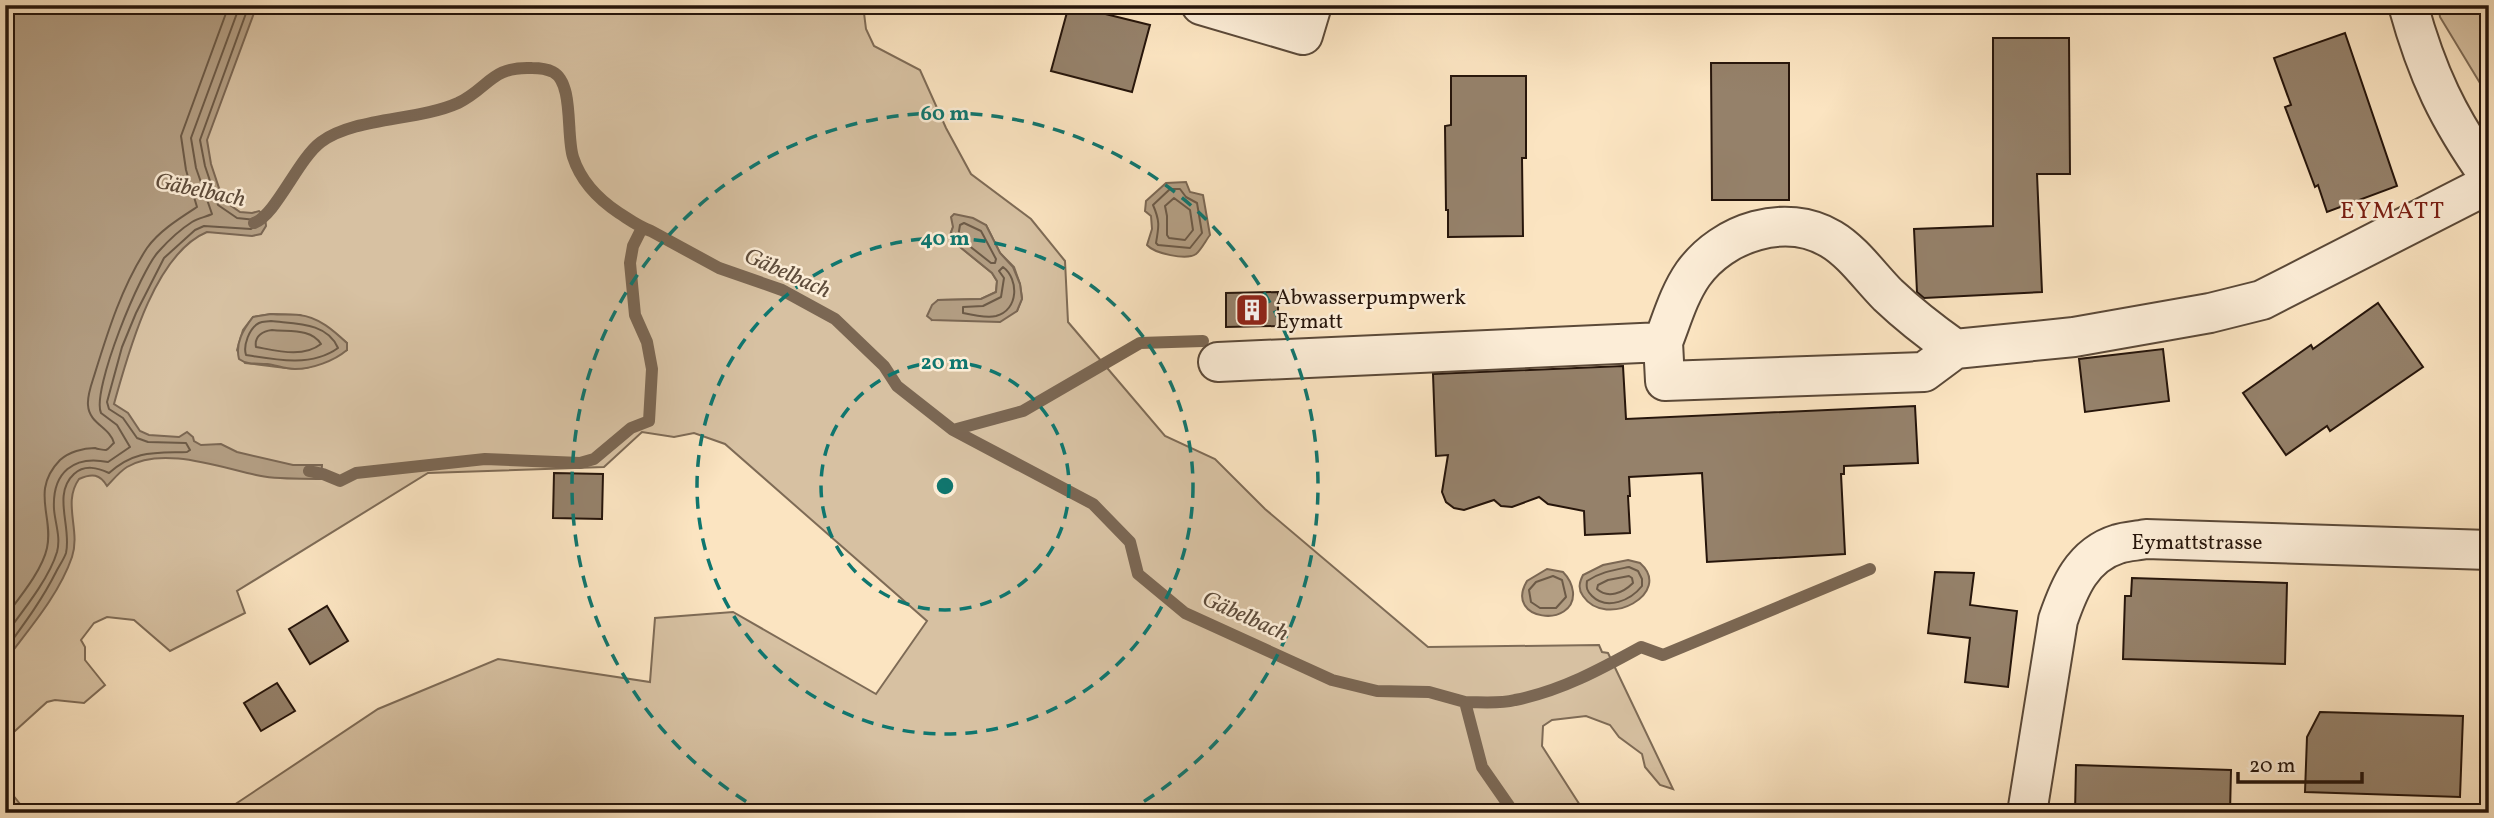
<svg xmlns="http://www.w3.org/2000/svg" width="2494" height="818" font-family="Vollkorn,serif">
  <rect width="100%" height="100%" fill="#fbe4c1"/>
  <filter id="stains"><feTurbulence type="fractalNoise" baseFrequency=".00286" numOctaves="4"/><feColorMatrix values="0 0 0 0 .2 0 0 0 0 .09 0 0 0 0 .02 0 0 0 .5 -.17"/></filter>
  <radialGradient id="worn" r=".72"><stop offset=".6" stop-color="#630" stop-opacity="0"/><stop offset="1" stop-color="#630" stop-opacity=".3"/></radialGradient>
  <path fill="#d7c1a2" stroke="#7e6b56" stroke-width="2" fill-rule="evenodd" d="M5,5h858l3,24 8,17 46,24 26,58 25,46 60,45 34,42 3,61 97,114 50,23 50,50 163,138 171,-2 3,7 6,1 65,136 -13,-4 -15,-18 -3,-13 -23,-17 -9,-12 -24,-9 -34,4 -9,6 -1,20 43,67h-1363l156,-104 120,-50 152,23 5,-64 78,-6 143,82 51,-73 -202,-177 -31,-11 -20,4 -32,-5 -38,35 -176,6 -191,118 8,22 -75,38 -36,-31 -27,-3 -13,6 -13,17 4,7v13l20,25 -21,18 -29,-3 -8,2 -42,38zM986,225l14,28 14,14 6,17 2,14 -5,13 -85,9 6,-20 43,-1 15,-7 1,-11 -5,-8 -43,-35 4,-11zM271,314l29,1 29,13 18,15v7c-13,5 -27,15 -41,18 -16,3 -44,-4 -61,-5l-8,-13 6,-20 10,-13z
    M2438,5h51v93l-49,-81z
    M5,785l22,28h-22z"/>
  <path fill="#b39e83" stroke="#7b6753" stroke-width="2" d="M5,5h252l-50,135 4,24 12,36 17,12 12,1 7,-2 6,5 1,10 -5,8 -9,2 -45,-4c-53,22 -79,122 -93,172l14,9 12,18 9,4 30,2 8,-5 6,5 1,4 7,4 20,-1 16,8 56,13h29l-1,14c-21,-1 -45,1 -65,-4 -37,-8 -94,-29 -129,-8 -8,5 -14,13 -20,19 -7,-12 -15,-13 -28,-7 -17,24 2,51 -7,78 -13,38 -43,72 -67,104z
    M1186,182l4,10 13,3 7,40c-4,5 -9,15 -14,19 -10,7 -42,-1 -49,-9l5,-16 -1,-13 -6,-5 1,-10 20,-18z
    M954,214l19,4 13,7 14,28 13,14 7,17 2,15 -5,12 -17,11 -68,-2 -5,-4 5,-11 6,-5 43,-1 15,-7 1,-11 -5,-8 -43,-35 4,-11 -2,-10z
    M271,314c10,1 19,0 28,1 20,2 35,16 48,28v7c-13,11 -35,19 -52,19 -10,0 -19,-4 -28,-5 -10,-1 -20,1 -28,-5 -4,-16 4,-29 14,-42z
    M1628,560l12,3c34,30 -34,67 -57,33 -5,-7 -4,-13 0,-21l20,-10z
    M1547,569l16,3c6,6 9,12 10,20 3,37 -70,29 -46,-11z"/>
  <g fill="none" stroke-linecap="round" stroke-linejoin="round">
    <path stroke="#6c5a47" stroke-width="2" d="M1170,189h10l6,8 11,6 5,30 -12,15 -32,-3 -2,-2c3,-17 4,-22 -3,-38z
      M1174,198l16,12 3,20 -8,10 -16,-2 -2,-3v-19l-2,-10z
      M964,223l17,8 15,28 -1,4h-4l-33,-26 2,-12z
      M1003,267c16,12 16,43 -7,49 -9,2 -24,-1 -33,-3v-6l20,-1 18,-9 3,-19 -5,-7z
      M271,321c24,3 56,1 67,27 -26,19 -62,12 -92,7 -3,-9 3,-27 13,-32 4,-2 8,-1 12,-2z
      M272,330c17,2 39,-2 49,14 -18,14 -43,7 -65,3 -2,-11 7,-16 16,-17z
      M1629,567l9,4 4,8v7c-11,14 -35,25 -50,10 -5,-5 -6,-8 -5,-15 13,-9 27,-11 42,-14z
      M1553,576l9,4 4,17 -10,11h-16l-9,-6 -2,-12 7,-8z
      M1629,576l3,2 1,5c-10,10 -25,16 -36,6l1,-4 10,-5z
      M5,617c14,-19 37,-46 42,-69 7,-32 -17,-57 13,-88 9,-8 23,-12 35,-12 2,1 9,2 11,2 3,-1 5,-5 8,-7 -4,-16 -25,-19 -26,-38 -1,-10 4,-22 7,-32 13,-42 27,-87 52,-125 12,-17 33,-30 50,-41l-11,-37 -5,-34 48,-131
      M5,635c17,-23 44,-56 52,-83 4,-15 -2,-29 -3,-43 -2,-37 20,-54 54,-47l22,-15 -13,-22 -16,-12c-10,-22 40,-144 58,-162 9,-10 22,-22 33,-29 6,-4 14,-5 20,-8l-16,-46 -5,-30 49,-133
      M5,650c19,-26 37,-50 51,-78 3,-6 8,-13 10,-19 6,-25 -14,-59 8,-79 11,-10 24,-6 35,-1 26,-23 45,-20 78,-21l3,-2 -4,-7 -38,-1 -11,-4 -14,-20 -14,-9 -2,-7 15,-55 14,-34 28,-55 31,-28 9,-4 47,3 7,-5 -2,-4 -19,-2 -19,-13 -13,-39 -5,-26 49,-135"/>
    <path stroke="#7b6753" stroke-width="12" d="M254,223c22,-8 44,-64 67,-81 34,-25 97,-21 137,-39 31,-15 33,-37 74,-35 7,0 15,1 21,4 21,11 13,63 20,85 8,25 25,42 46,56 11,7 20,14 32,18l68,37 63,22 53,29 49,47 13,20 56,44 140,74 37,38 8,32 47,39 147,67 45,11 52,1 36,10 17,65 32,46
      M953,430l70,-19 117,-68 63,-2
      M309,471l14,3 17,7 16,-8 129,-14 95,4 14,-4 37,-31 18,-7 3,-52 -5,-27 -12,-27 -5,-52 3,-17 9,-18
      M1465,702c16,0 34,2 50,-2 46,-9 86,-31 126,-53l22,8 207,-86"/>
  </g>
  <path fill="#95816a" stroke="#26150b" stroke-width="2" d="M1069,5l81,20 -18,67 -81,-21z
    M2345,33l52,153 -70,26 -9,-27 -3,2 -30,-80 6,-2 -17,-47z
    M1993,38h76l1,136h-33l5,118 -118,6 -7,-6 -3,-63 79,-3z
    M1711,63h78v137h-77z
    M1451,76h75v82h-4l1,78 -75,1v-27h-2l-1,-84 6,-1z
    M1278,292v34l-52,1v-34z
    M2378,303l45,64 -93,64 -3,-5 -41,29 -43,-62 68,-48 2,4z
    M2163,349l6,52 -84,11 -6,-53z
    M1623,366l3,53 289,-13 3,57 -74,3v8h-3l4,80 -138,8 -5,-89 -73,4 1,19h-2l2,37 -45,2 -1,-24 -36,-7 -9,-7 -27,10 -11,-1 -7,-6 -30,10 -10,-2 -8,-6 -4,-10 6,-37 -12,1 -3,-82z
    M554,473l49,1 -1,45 -49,-1z
    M1935,572l39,1 -4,32 47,6 -9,76 -43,-5 5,-44 -42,-5z
    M2132,578l155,5 -2,81 -162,-5 2,-63h6z
    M327,606l21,35 -38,23 -21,-35z
    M277,683l18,28 -34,20 -17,-28z
    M2320,712l143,4 -3,81 -155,-5 2,-55z
    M2076,765l155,5 -1,43h-155z"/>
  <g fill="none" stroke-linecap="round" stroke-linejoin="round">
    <defs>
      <path id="minor" d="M1201,5l102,30 9,-30
        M2408,5c19,69 40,113 81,171
        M1663,342l2,39 259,-9 31,-23
        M1955,349l119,-12 136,-24 52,-13 227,-116
        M1218,362l445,-20c9,-23 16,-48 30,-68 30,-42 93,-62 138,-35 22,13 39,38 57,56 21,20 43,37 67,54
        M2027,813l31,-193c11,-32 24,-65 60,-76 9,-3 19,-3 28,-5l343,11"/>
    </defs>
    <use href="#minor" stroke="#5b4938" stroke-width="42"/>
    <use href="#minor" stroke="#fcedd7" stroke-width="38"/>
  </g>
  <g fill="none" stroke="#0f766e" stroke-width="3.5" stroke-dasharray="12 9">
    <circle cx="945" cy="486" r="124"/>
    <circle cx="945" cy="486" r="248"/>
    <path d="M764 812A373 373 0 1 1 1126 812"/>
  </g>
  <defs>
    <symbol id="building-square" viewBox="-11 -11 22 22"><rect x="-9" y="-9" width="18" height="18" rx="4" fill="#8f2418" stroke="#fcedd7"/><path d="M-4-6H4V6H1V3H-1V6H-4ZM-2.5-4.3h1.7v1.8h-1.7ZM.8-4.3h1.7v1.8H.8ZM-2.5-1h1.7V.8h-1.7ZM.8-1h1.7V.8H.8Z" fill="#fff"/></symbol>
  </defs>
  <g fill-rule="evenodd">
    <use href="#building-square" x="1233" y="291" width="38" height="38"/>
  </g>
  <g text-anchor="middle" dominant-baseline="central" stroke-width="5" stroke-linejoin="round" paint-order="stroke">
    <g font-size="21" fill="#26150b" stroke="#fcedd7" text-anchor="start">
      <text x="1276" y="298">Abwasserpumpwerk<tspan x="1276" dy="24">Eymatt</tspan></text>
    </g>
    <g font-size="21" fill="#26150b" stroke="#fcedd7">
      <text x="2197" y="543">Eymattstrasse</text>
    </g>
    <g font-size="23" font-style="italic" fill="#5e4c3b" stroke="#fcedd7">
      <text transform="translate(200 191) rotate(12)">Gäbelbach</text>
      <text transform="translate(787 274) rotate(24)">Gäbelbach</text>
      <text transform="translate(1245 617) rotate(24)">Gäbelbach</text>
    </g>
    <g font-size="24" letter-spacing="2" fill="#7a1f14" stroke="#fcedd7">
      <text x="2393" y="212">EYMATT</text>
    </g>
  </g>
  <circle cx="945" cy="486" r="10" fill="#0f766e" stroke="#fcedd7" stroke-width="3.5"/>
  <g font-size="21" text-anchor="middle" font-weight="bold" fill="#0f766e" stroke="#fcedd7" stroke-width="5" stroke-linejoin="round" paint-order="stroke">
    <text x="945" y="120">60 m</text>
    <text x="945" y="245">40 m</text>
    <text x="945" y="369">20 m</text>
  </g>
  <rect width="2494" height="818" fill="none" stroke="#fbe4c1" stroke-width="28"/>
  <rect x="7" y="7" width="2480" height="804" fill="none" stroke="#26150b" stroke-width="3.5"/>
  <rect x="14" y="14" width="2466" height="790" fill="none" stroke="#26150b" stroke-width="2"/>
  <path d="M2238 772v10h124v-10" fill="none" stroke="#26150b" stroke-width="3.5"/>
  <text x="2249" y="772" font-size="21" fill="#26150b" stroke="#fcedd7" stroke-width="5" paint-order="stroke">20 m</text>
  <rect width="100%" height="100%" filter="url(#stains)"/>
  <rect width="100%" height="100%" fill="url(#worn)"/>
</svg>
